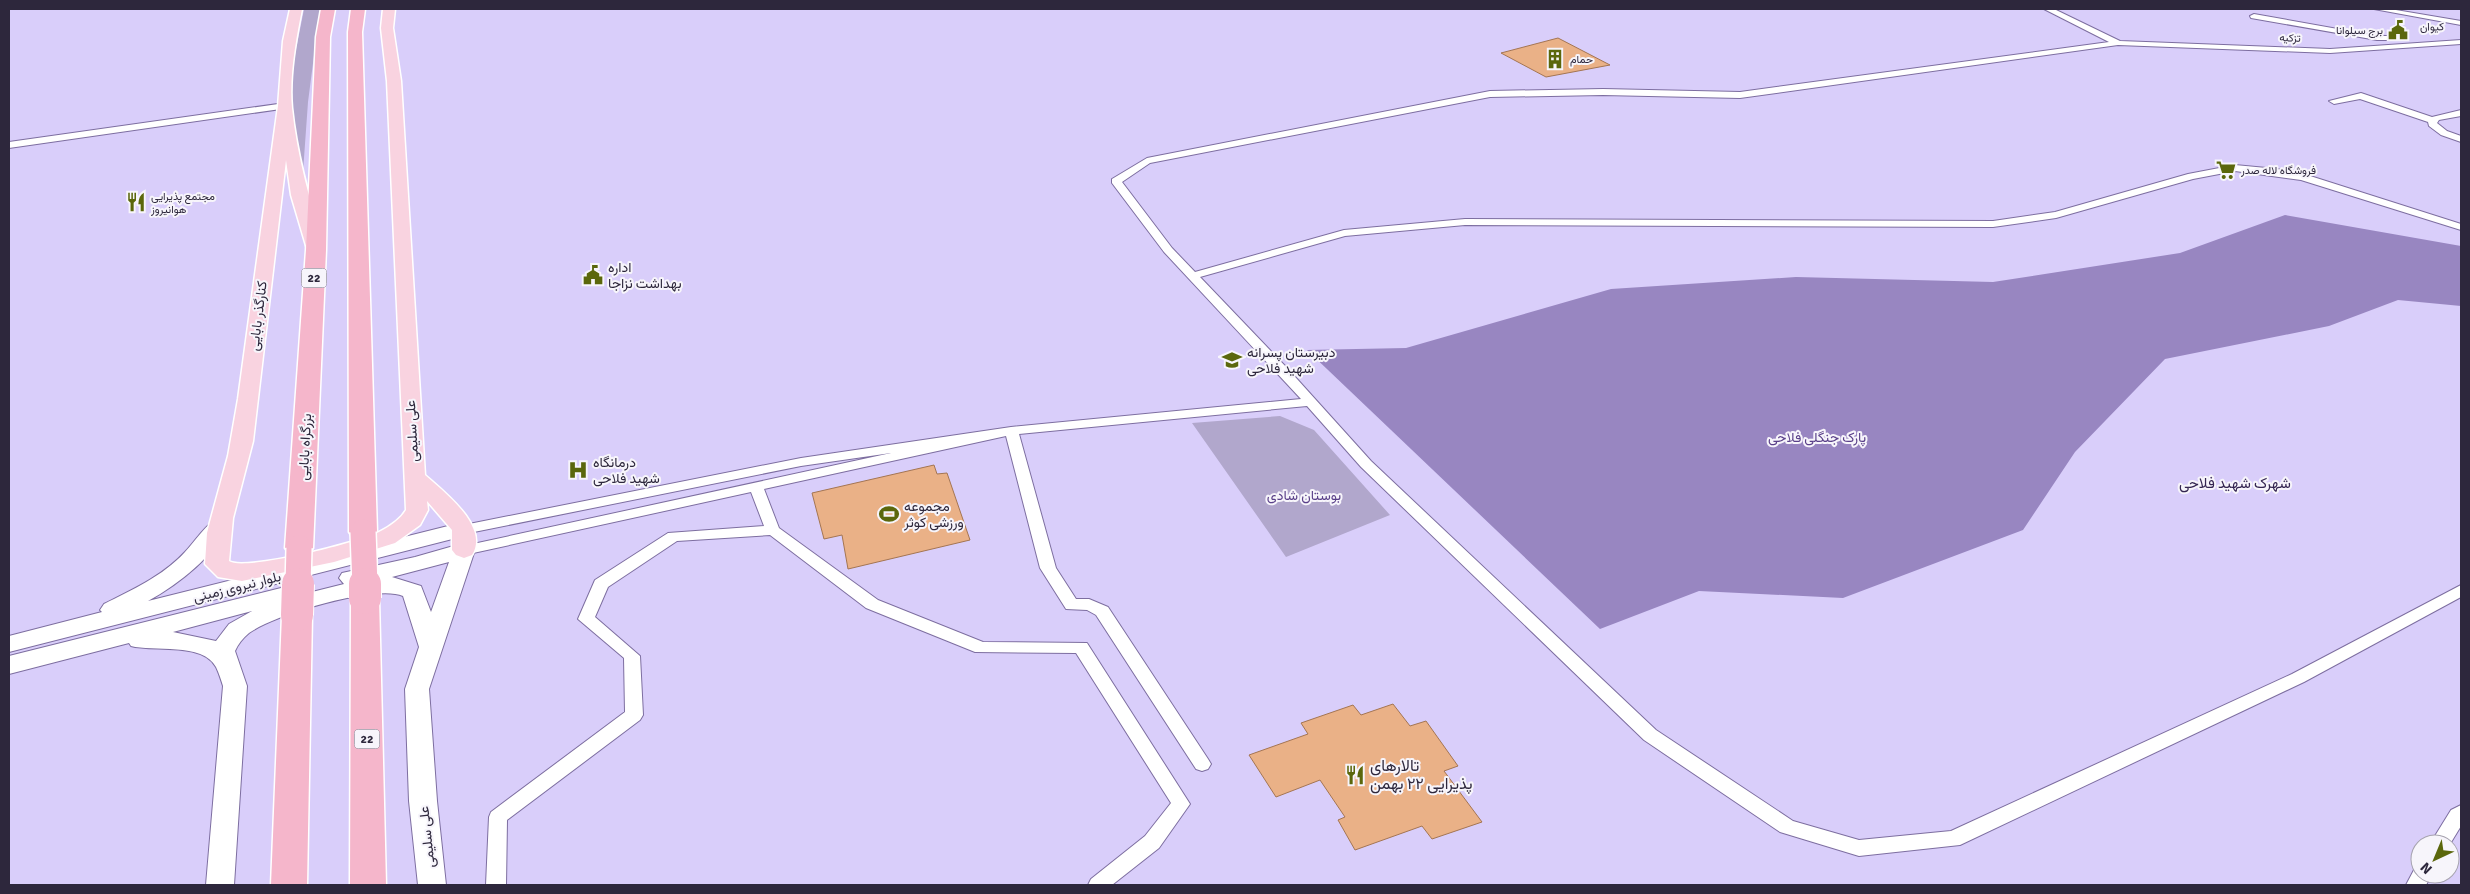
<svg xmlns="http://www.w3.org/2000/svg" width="2470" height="894" font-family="Signika,Vazirmatn,sans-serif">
  <rect width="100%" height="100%" fill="#d9cefa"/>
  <path fill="#b1a7cc" d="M304,9h16l-12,93 -6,84 -11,-65 2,-56z
    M1280,416l34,14 76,85 -104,42 -94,-134z"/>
  <path fill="#9886c1" d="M2285,215l176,31v60l-63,-6 -69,26 -164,33 -90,93 -52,78 -180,68 -144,-7 -99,38 -293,-279 99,-2 205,-59 185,-12 197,5 187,-29z"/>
  <path fill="#eab187" stroke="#a47552" d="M1558,38l52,27 -64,12 -45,-24z
    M934,465l3,9 10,-1 23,67 -122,29 -6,-34 -18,4 -12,-46z
    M1393,704l17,22 16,-5 32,45 -14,5 38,51 -50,17 -10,-13 -67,24 -17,-30 7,-3 -25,-37 -44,17 -27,-42 59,-21 -7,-11 52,-18 8,10z"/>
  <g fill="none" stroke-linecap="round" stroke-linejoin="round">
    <defs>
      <path id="street" d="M2044,9h10l66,32 210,8 131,-9v4l-131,9 -212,-8 -378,53 -137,-3 -113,2 -340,66 -28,19 50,66 23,24 149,-42 121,-11 528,2 62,-9 133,-38 47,-9 42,4 30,6 154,49v6l-160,-50 -66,-9 -42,8 -137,39 -63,9 -528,-2 -120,11 -145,41 88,92 83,92 285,269 137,91 66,19 92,-9 341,-157 169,-89v12l-157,85 -344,163 -101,11 -79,-24 -136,-92 -283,-273 -54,-61 -288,28 37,134 20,31h13l19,8 100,152 3,5 -3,5 -6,2 -6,-2 -100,-154 -9,-5 -21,-1 -26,-41 -34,-132 -242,53 15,39 99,72 105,42 104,1 103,161 -31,44 -47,37h-24l3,-6 54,-43 26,-33 -95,-150 -101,-1 -109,-44 -96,-73 -93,6 -69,46 -13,30 45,39 3,59 -3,5 -133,100 -1,65h-20l3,-68 2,-5 134,-100 -1,-54 -46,-39 17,-39 73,-47 96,-7 -13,-34 -287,63 -5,-2 -3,-3 3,-3 432,-94 -90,13 -337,68 -7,-5 2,-3 342,-68 210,-31 290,-28 -137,-147 -52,-69v-4l35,-21 343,-67 113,-2 137,3 369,-50z
        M2374,9h16l71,12v4z
        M2254,14l123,22h21l4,2 -4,2h-21l-126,-22 -1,-2z
        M2361,93l71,24 29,-7v6l-22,4 -2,3 10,8 14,5v6l-20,-7 -12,-9 -1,-4 -68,-23 -26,5 -5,-3z
        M285,103l3,1v4l-279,40v-6z
        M2461,805v21l-11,18h-20l21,-34z
        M2420,866v8h12l-6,11h-20l9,-17z"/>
      <path id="secondary" d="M221,518l8,2 3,5c-21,32 -51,58 -84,76l316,-79 8,2 3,5 -3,5 -463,118v-16l93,-24 -2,-2 4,-6c28,-14 59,-28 81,-52 11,-11 21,-30 36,-34z
        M464,543l8,2 3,5 -46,139 8,112 9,84h-28l-9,-84 -4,-112 14,-42 -16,-51c-28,-12 -129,19 -154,37 -6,5 -11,11 -14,18l12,35 -13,199h-28l17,-199c-2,-6 -4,-13 -7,-19 -13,-25 -64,-15 -85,-21l-2,-3 -120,31v-18l284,-71 8,3 3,6 40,-10 -5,-6 3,-5 73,-16zM449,562l-18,50 -10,-26 -29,-9zM252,611l-23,13 -13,17 -43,-9z"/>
      <path id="primary" d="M290,9h12c-6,30 -13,68 -10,99 5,48 18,95 33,141l-3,4h-12l-3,-4 -16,-54 -5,-35 -33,281 -20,77 -4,43c14,11 132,-19 150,-29 10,-5 22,-13 27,-22l-19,-429 -6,-53 2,-19h12l-2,19 8,53 24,394c19,17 65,52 47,80l-8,3 -8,-3 -4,-5v-20l-25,-29 1,9 -8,15 -25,18 -61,19 -92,19 -24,-4 -13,-13 2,-31 21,-77 10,-57 40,-293 5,-65z"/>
      <path id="highway" d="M321,9h14l-5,28 -4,213 -13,298 -4,6 -10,3 -10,-3 -4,-6 21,-298 10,-213z
        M351,9h14l-3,23 15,500 -4,6 -10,3 -10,-3 -4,-6 -1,-500z
        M365,588l10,3 4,7 7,287h-36l1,-287 4,-7z
        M297,605l10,3 5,7 -5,270h-36l11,-270 5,-7z"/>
    </defs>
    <use href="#street" stroke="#7d6ea0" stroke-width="2"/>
    <use href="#secondary" stroke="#7d6ea0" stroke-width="2"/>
    <use href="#primary" stroke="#fff" stroke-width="3"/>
    <use href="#highway" stroke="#fff" stroke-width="3"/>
    <use href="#street" fill="#fff" fill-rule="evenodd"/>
    <use href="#secondary" fill="#fff" fill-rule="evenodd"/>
    <use href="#primary" fill="#f9d3e0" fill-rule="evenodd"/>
    <use href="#highway" fill="#f5b6cb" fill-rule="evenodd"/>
    <defs>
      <path id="highway-bridge-far1" d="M363,532l2,54
        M298,586l1,-38"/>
      <path id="highway-bridge" d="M365,584v14
        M297,615l1,-31"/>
    </defs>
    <use href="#highway-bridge-far1" stroke="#fff" stroke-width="28" stroke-linecap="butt"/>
    <use href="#highway-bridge" stroke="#fff" stroke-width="34" stroke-linecap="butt"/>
    <use href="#highway-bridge-far1" stroke="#f5b6cb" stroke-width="25"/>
    <use href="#highway-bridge" stroke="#f5b6cb" stroke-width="32"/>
  </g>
  <defs>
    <symbol id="civic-bare" viewBox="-9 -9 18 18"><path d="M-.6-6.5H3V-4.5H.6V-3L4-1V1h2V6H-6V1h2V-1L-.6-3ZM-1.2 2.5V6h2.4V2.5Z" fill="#5b670c" stroke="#f7f5fb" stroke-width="2.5" paint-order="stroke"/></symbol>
    <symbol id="building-bare" viewBox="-9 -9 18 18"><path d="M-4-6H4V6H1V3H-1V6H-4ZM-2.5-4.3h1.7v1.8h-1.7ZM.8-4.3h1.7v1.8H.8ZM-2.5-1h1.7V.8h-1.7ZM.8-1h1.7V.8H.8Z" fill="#5b670c" stroke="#f7f5fb" stroke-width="2.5" paint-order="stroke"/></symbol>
    <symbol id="supermarket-bare" viewBox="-9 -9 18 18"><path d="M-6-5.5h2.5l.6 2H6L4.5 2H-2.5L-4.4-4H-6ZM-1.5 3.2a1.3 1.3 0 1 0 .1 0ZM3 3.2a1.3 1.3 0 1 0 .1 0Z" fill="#5b670c" stroke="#f7f5fb" stroke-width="2.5" paint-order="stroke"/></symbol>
    <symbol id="restaurant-bare" viewBox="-9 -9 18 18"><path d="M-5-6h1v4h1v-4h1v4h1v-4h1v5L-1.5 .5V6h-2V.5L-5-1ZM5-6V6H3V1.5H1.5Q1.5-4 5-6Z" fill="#5b670c" stroke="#f7f5fb" stroke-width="2.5" paint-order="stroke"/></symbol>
    <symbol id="school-bare" viewBox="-9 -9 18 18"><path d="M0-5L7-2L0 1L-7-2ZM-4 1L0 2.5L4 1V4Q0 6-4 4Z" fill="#5b670c" stroke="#f7f5fb" stroke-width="2.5" paint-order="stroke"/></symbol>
    <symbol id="hospital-bare" viewBox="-9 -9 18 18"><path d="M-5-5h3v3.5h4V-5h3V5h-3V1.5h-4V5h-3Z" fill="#5b670c" stroke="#f7f5fb" stroke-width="2.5" paint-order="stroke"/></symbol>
    <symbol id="stadium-bare" viewBox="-9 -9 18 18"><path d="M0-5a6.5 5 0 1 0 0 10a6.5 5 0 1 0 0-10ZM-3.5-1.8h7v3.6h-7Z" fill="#5b670c" stroke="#f7f5fb" stroke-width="2.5" paint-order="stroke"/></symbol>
  </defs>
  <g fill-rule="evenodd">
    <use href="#civic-bare" x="2384" y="16" width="28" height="28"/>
    <use href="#building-bare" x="1541" y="45" width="28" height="28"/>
    <use href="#supermarket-bare" x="2212" y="156" width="28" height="28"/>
    <use href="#restaurant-bare" x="122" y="188" width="28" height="28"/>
    <use href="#civic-bare" x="579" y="261" width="28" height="28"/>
    <use href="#school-bare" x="1218" y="346" width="28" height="28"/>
    <use href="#hospital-bare" x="564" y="456" width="28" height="28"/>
    <use href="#stadium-bare" x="875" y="500" width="28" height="28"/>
    <use href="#restaurant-bare" x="1341" y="761" width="28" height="28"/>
  </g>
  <g text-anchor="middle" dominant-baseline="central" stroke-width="4" stroke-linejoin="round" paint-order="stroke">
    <g font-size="11" fill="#2d273c" stroke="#f7f5fb">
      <text transform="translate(2432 27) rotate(-1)">کیوان</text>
      <text transform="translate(2290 38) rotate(2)">تزکیه</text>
    </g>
    <g font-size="11" fill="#2d273c" stroke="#f7f5fb" text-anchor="start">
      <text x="2383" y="30" text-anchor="end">برج سیلوانا</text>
      <text x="1570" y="59">حمام</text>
      <text x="2241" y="170">فروشگاه لاله صدر</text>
      <text x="151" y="196">مجتمع پذیرایی<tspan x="151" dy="13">هوانیروز</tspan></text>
    </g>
    <g fill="#f7f5fb" stroke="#6a6575" stroke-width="1">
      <rect x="301.5" y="268.5" width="25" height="19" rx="4"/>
      <rect x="354.5" y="729.5" width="25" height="19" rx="4"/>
    </g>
    <g font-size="12" font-weight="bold" fill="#2d273c">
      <text x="314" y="278">22</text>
      <text x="367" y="739">22</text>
    </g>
    <g font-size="14" fill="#2d273c" stroke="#f7f5fb" text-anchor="start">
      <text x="608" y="267">اداره<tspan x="608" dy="16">بهداشت نزاجا</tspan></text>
      <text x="1247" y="352">دبیرستان پسرانه<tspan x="1247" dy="16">شهید فلاحی</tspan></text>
      <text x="593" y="462">درمانگاه<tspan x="593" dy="16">شهید فلاحی</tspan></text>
      <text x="904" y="506">مجموعه<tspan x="904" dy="16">ورزشی کوثر</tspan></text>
    </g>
    <g font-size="14" fill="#2d273c" stroke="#f7f5fb">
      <text transform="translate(258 316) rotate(-83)">کنارگذر بابایی</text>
      <text transform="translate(412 431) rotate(-93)">علی سلیمی</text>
      <text transform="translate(305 447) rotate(-87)">بزرگراه بابایی</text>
      <text transform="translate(237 587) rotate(-14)">بلوار نیروی زمینی</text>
      <text transform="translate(427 837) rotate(-96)">علی سلیمی</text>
    </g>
    <g font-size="14" fill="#5a4089" stroke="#f7f5fb">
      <text x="1817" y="437">پارک جنگلی فلاحی</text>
      <text x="1304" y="495">بوستان شادی</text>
    </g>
    <g font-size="15" fill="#342551" stroke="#f7f5fb">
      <text x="2235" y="483">شهرک شهید فلاحی</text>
    </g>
    <g font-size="16" fill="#2d273c" stroke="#f7f5fb" text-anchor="start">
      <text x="1370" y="766">تالارهای<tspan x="1370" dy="18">پذیرایی ۲۲ بهمن</tspan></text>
    </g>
  </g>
  <rect width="2470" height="894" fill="none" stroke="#2d273c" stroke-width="20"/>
  <g transform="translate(2435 859) rotate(224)"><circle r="24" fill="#f7f5fb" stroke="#a6a3af"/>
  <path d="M0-4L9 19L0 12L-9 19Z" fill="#5b670c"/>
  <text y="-8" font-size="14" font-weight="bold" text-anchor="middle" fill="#2d273c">N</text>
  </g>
</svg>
